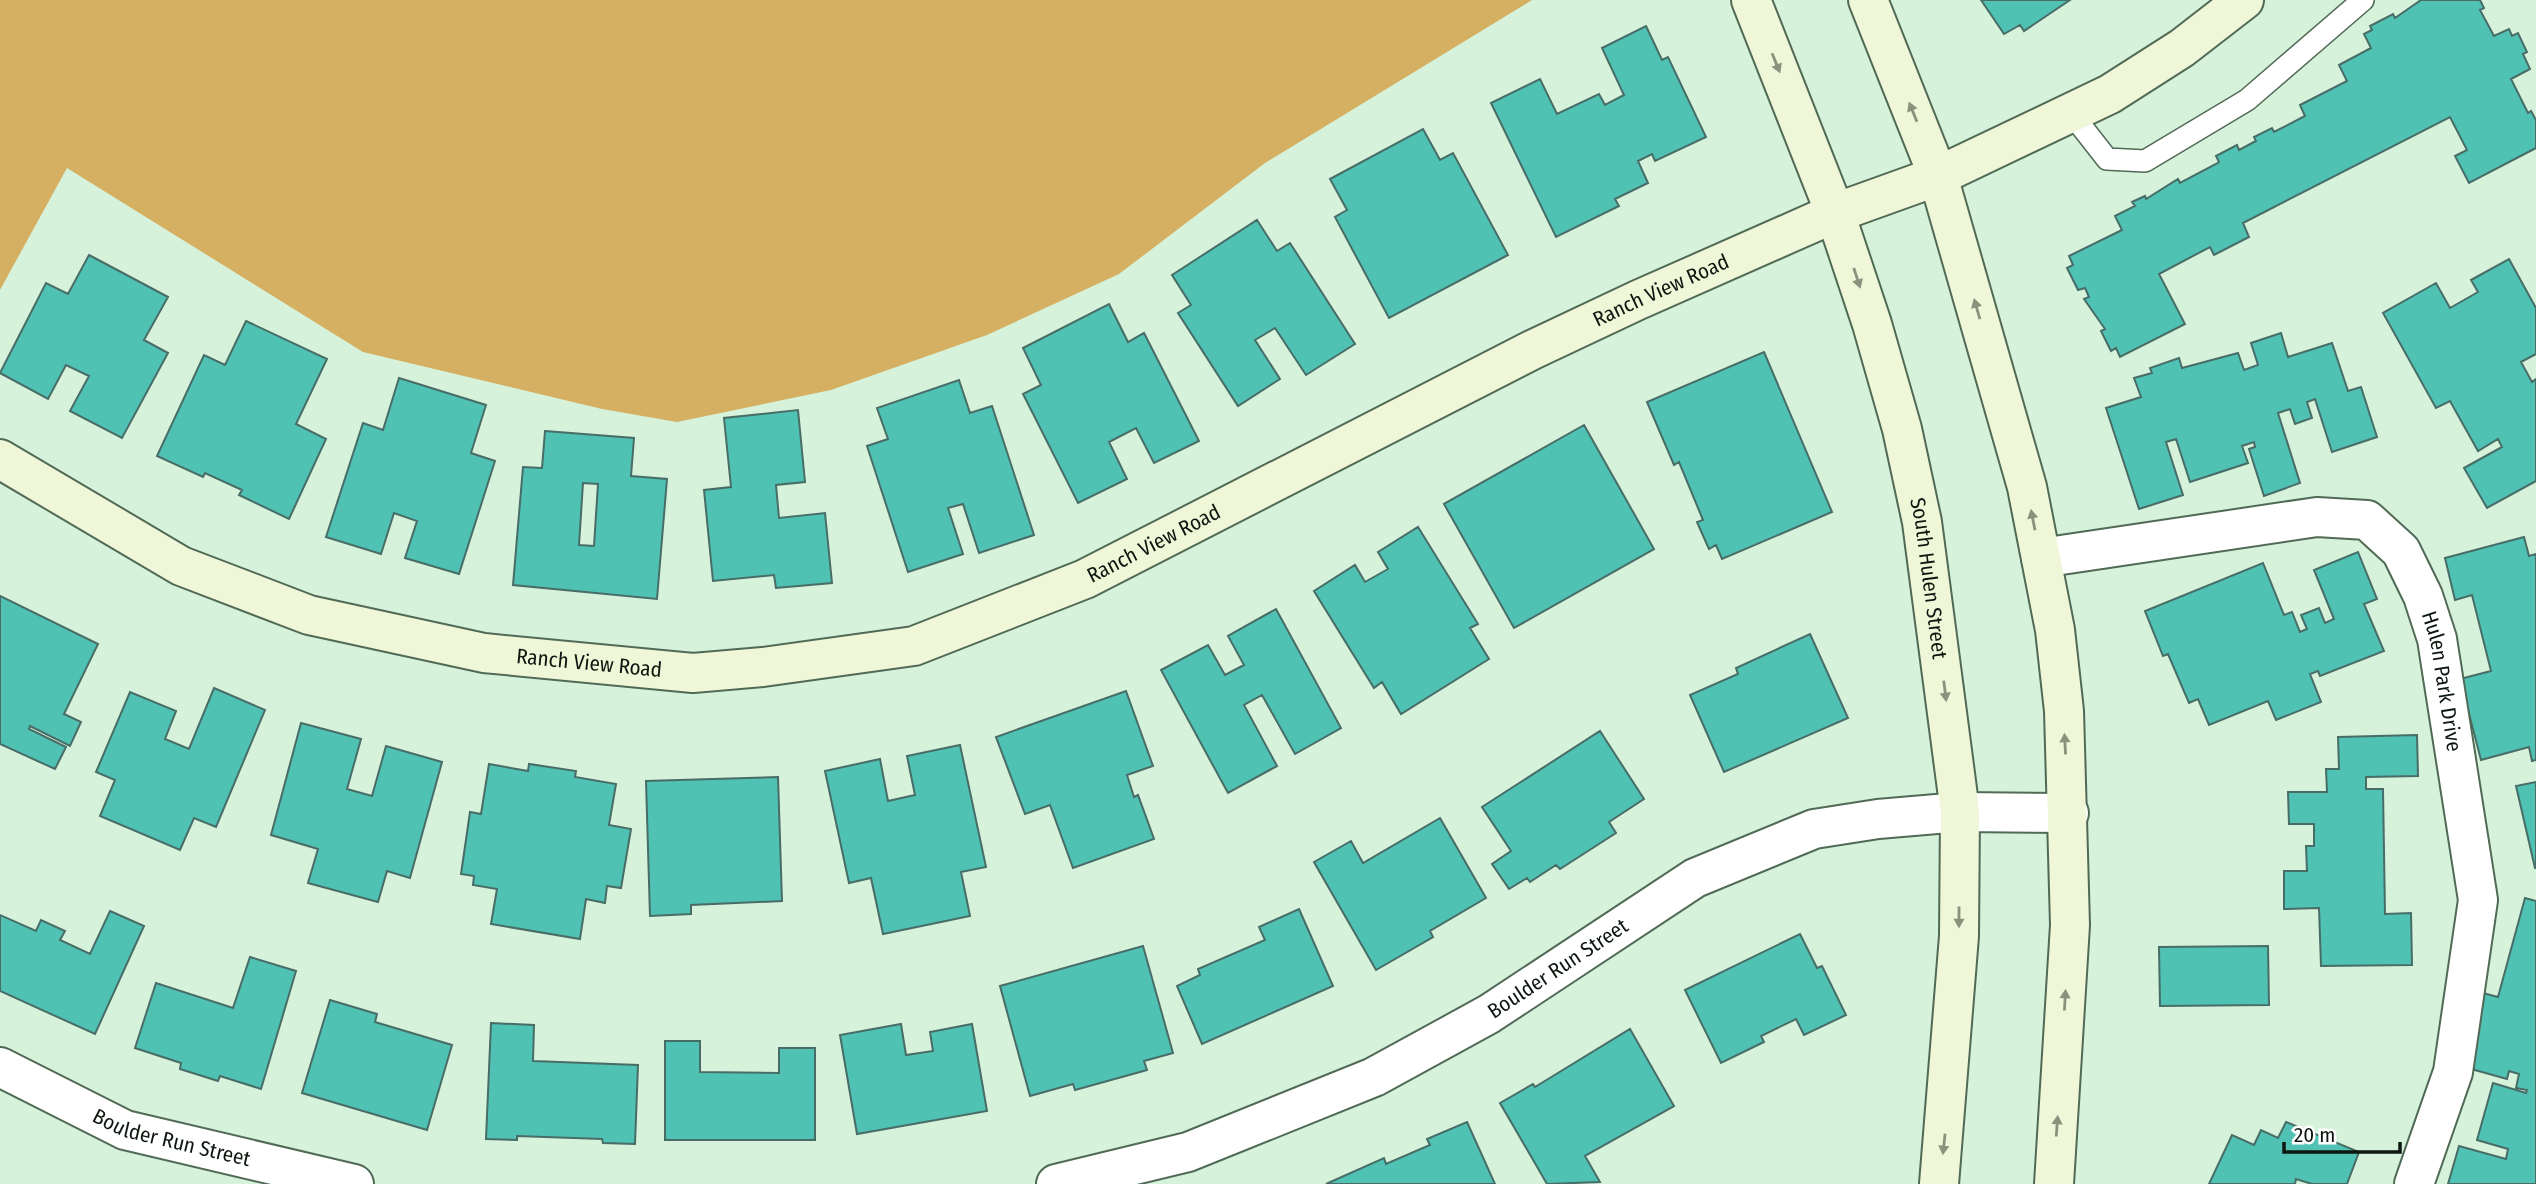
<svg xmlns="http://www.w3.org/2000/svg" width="2536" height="1184" font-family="'Fira Sans Condensed',sans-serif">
  <rect width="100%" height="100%" fill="#d6f2db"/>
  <path fill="#d5b062" d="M0,0h1532l-267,163 -146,111 -132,61 -156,55 -154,32 -75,-13 -239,-57 -296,-184 -67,122z"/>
  <path fill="#4fc2b4" stroke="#486d67" stroke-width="2" fill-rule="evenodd" d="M1981,0h89l-46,31 -4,-6 -16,9z
    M2421,0h59l4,8 -4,2 14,26 15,-7 3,7 6,-3 9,19 -4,2 7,15 -19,10 17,34 3,-2 5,9v28l-67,35 -14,-27 12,-6 -17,-33 -207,106 6,14 -35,18 -4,-8 -51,27 26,50 -65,33 -4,-9 -5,3 -10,-20 4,-2 -21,-30 5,-2 -4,-9 -7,2 -11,-22 6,-3 -4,-9 53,-26 -7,-14 20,-10 -3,-4 13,-6 1,3 32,-20 2,4 36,-19 3,-2 -3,-6 21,-11 2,5 17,-9 -2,-4 18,-9 2,4 31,-16 -5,-11 47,-24 -8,-16 32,-17 -7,-14 8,-4 -2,-4 23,-12 2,4z
    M1646,26l16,34 6,-3 38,80 -51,24 -3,-7 -14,7 10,22 -33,16 4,7 -63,31 -65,-134 49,-24 17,35 42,-20 6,11 19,-10 -22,-47z
    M1423,129l17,31 13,-7 55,102 -119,63 -54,-101 12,-7 -17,-31z
    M1257,220l20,31 13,-8 65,101 -49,31 -31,-47 -20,12 25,39 -42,27 -60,-93 13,-8 -19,-30z
    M89,255l79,42 -24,43 24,13 -46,85 -52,-27 19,-35 -23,-11 -18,34 -48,-26 46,-90 22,11z
    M2509,259l27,49v46l-15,8 11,20 4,-3v102l-49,27 -23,-40 38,-21 -4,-8 -20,12 -28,-50 -14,7 -53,-95 53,-30 14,25 28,-16 -7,-12z
    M1109,304l19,38 16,-9 55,108 -45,22 -18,-35 -27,14 18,37 -49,24 -55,-109 18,-9 -18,-37z
    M246,321l81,38 -31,65 30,15 -37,80 -50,-24 3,-5 -37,-17 -2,4 -46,-21 47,-101 21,10z
    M2281,333l7,24 44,-14 16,48 13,-4 16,50 -45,15 -17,-53 -8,3 5,16 -17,6 -5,-15 -12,4 22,70 -36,13 -15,-47 6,-2 -1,-5 -12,4 6,17 -58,19 -14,-43 -10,3 17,53 -44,14 -33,-101 35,-11 -7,-19 18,-5 -2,-5 29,-10 3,10 56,-15 6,17 14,-5 -7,-22z
    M1764,352l68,160 -110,47 -6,-14 -7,4 -12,-27 6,-2 -24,-58 -5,3 -27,-63z
    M399,378l87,27 -15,48 24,8 -36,113 -54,-16 12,-37 -23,-8 -13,41 -55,-17 37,-114 20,7z
    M959,380l11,33 22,-7 42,129 -55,18 -16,-49 -15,4 15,46 -55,18 -41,-126 21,-7 -11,-31z
    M798,410l7,72 -29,3 3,33 46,-5 7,70 -56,5 -2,-13 -61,6 -9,-91 27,-3 -7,-69z
    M1584,425l70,124 -140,79 -70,-124z
    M545,431l89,7 -3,38 36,3 -10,120 -144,-14 10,-118 19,1zM583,483l15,1 -4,62 -15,-1z
    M1418,527l60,97 -8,4 19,31 -88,55 -19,-32 -8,6 -60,-97 41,-26 10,17 23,-13 -10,-17z
    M2524,537l5,19 7,-2v206l-4,1 -3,-14 -48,13 -21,-81 31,-8 -19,-76 -17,5 -10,-42z
    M2358,552l19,47 -13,5 20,47 -64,25 -2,-5 -8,3 11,28 -45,18 -8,-19 -59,24 -11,-26 -9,4 -21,-49 -5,2 -18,-45 118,-48 21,52 8,-3 8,20 7,-3 -6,-14 18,-7 6,15 9,-4 -20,-49z
    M0,596l98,48 -34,70 17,8 -11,24 -40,-20 -1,3 37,18 -11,22 -55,-25z
    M1276,609l65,119 -46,26 -33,-59 -18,10 33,61 -49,27 -67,-123 47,-25 17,30 19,-10 -16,-29z
    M1810,634l38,84 -124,54 -34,-77 48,-21 -2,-6z
    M214,688l51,22 -49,117 -22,-9 -14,32 -80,-34 15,-36 -19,-8 34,-80 46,19 -11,28 24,10z
    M1126,691l27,75 -26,9 7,22 4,-2 16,44 -81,29 -23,-63 -25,9 -29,-77z
    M301,723l60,16 -14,50 25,7 14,-50 56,16 -32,116 -23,-7 -9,31 -70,-19 10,-34 -47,-14z
    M1600,731l44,68 -35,23 7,11 -56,36 -4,-4 -26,17 -3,-4 -18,11 -17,-25 19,-13 -29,-44z
    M2417,735l1,41 -52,1v12h17l2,125 26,-1 1,52 -91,1 -2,-58 -35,1v-38h23l-1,-25h8v-22h-25l-1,-32h39l-1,-23h13l-1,-32z
    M960,745l26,122 -25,5 9,44 -87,18 -12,-56 -22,5 -24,-112 55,-12 8,42 27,-6 -8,-39z
    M489,764l39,7 1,-7 47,7 -1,6 41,7 -7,41 22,4 -10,59 -14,-2 -2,17 -19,-4 -6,40 -89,-15 6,-35 -24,-4 1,-9 -13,-2 9,-62 11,2z
    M778,777l4,124 -91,4v9l-41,2 -4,-135z
    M2536,782v86h-1l-19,-82z
    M1440,818l46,80 -56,33 3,6 -57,33 -62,-108 37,-21 12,22z
    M2525,898l11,3v283h-88l11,-38 47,13 2,-10 -31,-9 16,-57 33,10 1,-3 -11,-2 3,-14 -10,-3 -2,8 -43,-12 19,-74 15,4z
    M1299,909l34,77 -131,58 -25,-58 23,-11 -2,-6 67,-29 -6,-13z
    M110,911l34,15 -49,108 -95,-43v-76l36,16 5,-11 24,11 -5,9 30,14z
    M1800,934l17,34 5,-2 24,49 -42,20 -8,-16 -35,17 3,6 -43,21 -36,-73z
    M1143,946l30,107 -29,8 3,9 -72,20 -2,-6 -43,12 -30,-110z
    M2268,946l1,59 -109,1 -1,-59z
    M250,957l46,14 -35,118 -41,-13 -2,5 -38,-12 1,-6 -46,-15 21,-65 77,25z
    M330,1000l47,14 -2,8 77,23 -25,85 -125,-37z
    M491,1023l43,2 -1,36 105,4 -3,79 -32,-1 -1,-4 -85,-3v4l-31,-1z
    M901,1024l5,31 27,-4 -3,-19 42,-8 15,87 -130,23 -17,-99z
    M1630,1029l44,77 -89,50 15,26 -53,2 -47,-81 33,-19 2,3z
    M665,1041h35v31l79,1v-25h36v92h-150z
    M1467,1122l28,62h-169l58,-26 2,6 44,-19 -3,-6z
    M2286,1122l73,30 -12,32h-35l-16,-5 -1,5h-86l23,-49 22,10 7,-15 17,8z"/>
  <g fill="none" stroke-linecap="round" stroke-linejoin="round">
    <defs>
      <path id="lane" d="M2071,113l36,46 38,2 102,-61 116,-100"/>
      <g id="street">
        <path id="s1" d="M2041,558l276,-41 50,3 34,31 22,45 14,43 41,261 -25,172 -39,112"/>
        <path id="s2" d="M0,1067l125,63 229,54"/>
        <path id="s3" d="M1056,1184l132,-32 186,-75 115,-63 206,-136 119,-49 64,-10 82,-7 109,1"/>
      </g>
      <g id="secondary">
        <path id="s4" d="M1751,0l84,213 37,111 30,105 20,93 38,290 -1,124 -20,248"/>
        <path d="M1868,0l70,176 89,311 28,143 9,81 6,214 -16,259"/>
        <path id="s5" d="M0,459l181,107 128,49 175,38 209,20 70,-6 151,-21 171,-67 447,-229 106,-50 197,-87 103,-37 172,-82 72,-46 62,-48"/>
      </g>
    </defs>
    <use href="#lane" stroke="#516a56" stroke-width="24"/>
    <use href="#street" stroke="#516a56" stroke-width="42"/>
    <use href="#secondary" stroke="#516a56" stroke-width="42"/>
    <use href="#lane" stroke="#fff" stroke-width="21"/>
    <use href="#street" stroke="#fff" stroke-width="38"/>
    <use href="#secondary" stroke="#f0f6d8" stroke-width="38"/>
  </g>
  <defs><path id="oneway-solid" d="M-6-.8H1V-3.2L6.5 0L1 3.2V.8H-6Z" transform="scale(1.75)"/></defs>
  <g fill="#8a927e">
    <use href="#oneway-solid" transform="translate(1776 63) rotate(68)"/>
    <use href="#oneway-solid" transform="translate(1913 112) rotate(-112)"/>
    <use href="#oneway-solid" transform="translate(1857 278) rotate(72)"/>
    <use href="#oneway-solid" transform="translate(1977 309) rotate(-106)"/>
    <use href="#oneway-solid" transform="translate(2033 520) rotate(-101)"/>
    <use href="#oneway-solid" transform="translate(1945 691) rotate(83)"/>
    <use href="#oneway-solid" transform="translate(2065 744) rotate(-93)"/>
    <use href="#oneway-solid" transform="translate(1959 917) rotate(90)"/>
    <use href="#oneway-solid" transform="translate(2065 1000) rotate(-87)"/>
    <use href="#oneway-solid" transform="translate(2057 1126) rotate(-86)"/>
    <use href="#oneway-solid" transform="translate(1944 1144) rotate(96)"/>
  </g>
  <g text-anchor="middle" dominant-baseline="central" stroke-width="7" stroke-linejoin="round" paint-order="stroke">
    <g font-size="21" fill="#0d170f" stroke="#fff">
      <text stroke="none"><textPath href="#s5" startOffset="1787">Ranch View Road</textPath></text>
      <text stroke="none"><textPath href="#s5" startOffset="1220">Ranch View Road</textPath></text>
      <text stroke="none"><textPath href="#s4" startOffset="607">South Hulen Street</textPath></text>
      <text stroke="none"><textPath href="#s5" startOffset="632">Ranch View Road</textPath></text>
      <text stroke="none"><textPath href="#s1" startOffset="513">Hulen Park Drive</textPath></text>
      <text stroke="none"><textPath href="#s3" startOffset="550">Boulder Run Street</textPath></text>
      <text stroke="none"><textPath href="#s2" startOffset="187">Boulder Run Street</textPath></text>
    </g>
  </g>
  <path d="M2284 1142v10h116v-10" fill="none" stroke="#0d170f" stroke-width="3.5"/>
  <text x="2294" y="1142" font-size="21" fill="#0d170f" stroke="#ffffff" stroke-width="5" paint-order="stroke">20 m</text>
</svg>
